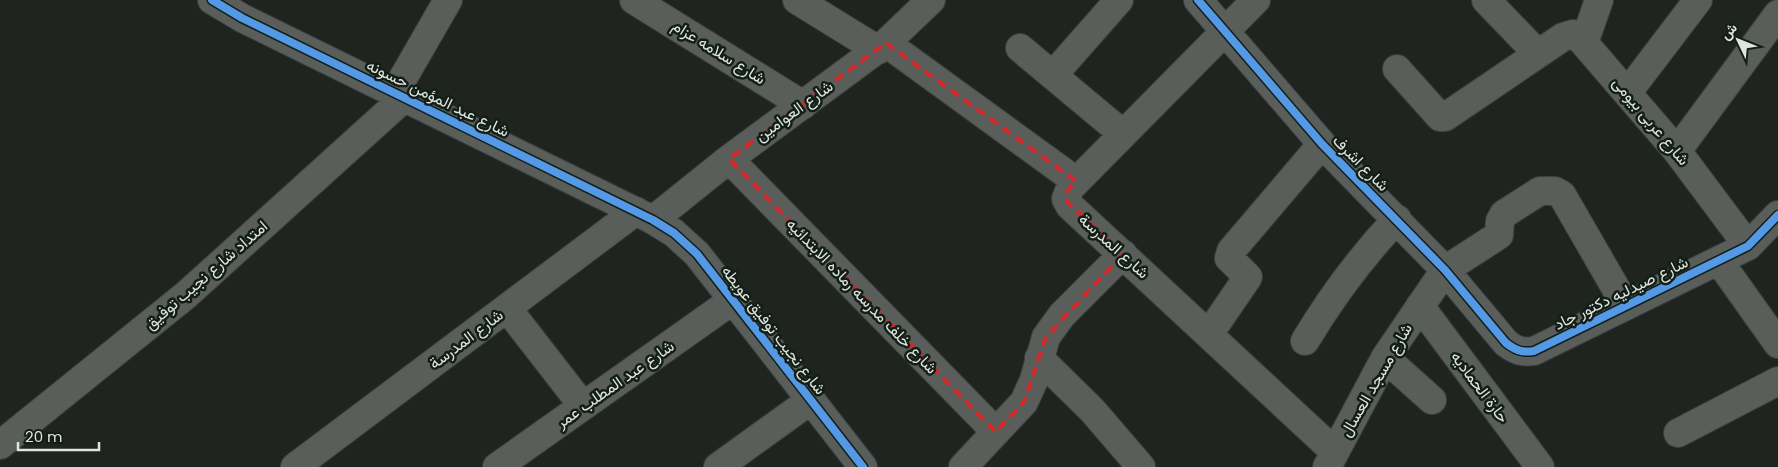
<svg xmlns="http://www.w3.org/2000/svg" width="1778" height="467" font-family="Poppins,Vazirmatn,sans-serif">
  <rect width="100%" height="100%" fill="#1f2421"/>
  <g fill="none" stroke-linecap="round" stroke-linejoin="round">
    <defs>
      <path id="minor" d="M212,0l30,18 411,202 21,13 23,21 166,213
        M634,0l169,105
        M797,0l81,50
        M1198,0l124,144 123,126 61,73c9,7 16,10 28,8l214,-105 30,-31
        M1256,0l-186,188 -4,11 4,7 265,246
        M1486,0l52,54
        M886,43l190,138
        M1584,43l15,-43
        M1020,48l103,86
        M1397,69l43,48h5l118,-80 10,-3 5,2 99,115 71,95
        M1053,75l66,-75
        M395,92l53,-92
        M1628,92l70,-92
        M1677,151l101,-137
        M729,159l267,273
        M653,220l76,-61 157,-116 45,-43
        M1719,261l59,83
        M1420,306l120,161
        M507,308l76,98
        M1209,334l39,-57 -19,-19 2,-7 91,-107
        M1305,341c27,-45 56,-84 92,-122
        M1039,358l53,52 49,57
        M1385,358l47,42
        M1678,433l100,-52
        M0,445l186,-150 219,-198
        M295,467l341,-256
        M497,467l236,-167
        M718,467l93,-67
        M963,467l61,-65 10,-22 12,-43 16,-22 61,-61
        M1327,467l58,-109 60,-88 54,-35 1,-14 4,-7 36,-23h15l7,4 64,111"/>
    </defs>
    <use href="#minor" stroke="#3c403e" stroke-width="30"/>
    <use href="#minor" stroke="#5a5e5b" stroke-width="28"/>
    <defs>
      <path id="cycleway" d="M212,0l30,18 411,202 21,13 23,21 166,213
        M1198,0l124,144 123,126 61,73c9,7 16,10 28,8l214,-105 30,-31"/>
    </defs>
    <use href="#cycleway" stroke="#131e17" stroke-width="11"/>
    <use href="#cycleway" stroke="#5399e6" stroke-width="8"/>
  </g>
  <path fill="none" stroke="#d62828" stroke-width="4" stroke-dasharray="10 6" stroke-linejoin="round" d="M886,43l190,138 -9,10 1,12 55,51 -77,83 -22,65 -28,30 -267,-273z"/>
  <g text-anchor="middle" dominant-baseline="central" stroke-width="5" stroke-linejoin="round" paint-order="stroke">
    <g font-size="16" fill="#dee5e0" stroke="#131e17">
      <text transform="translate(719 52) rotate(32)">شارع سلامه عزام</text>
      <text transform="translate(438 98) rotate(26)">شارع عبد المؤمن حسونه</text>
      <text transform="translate(794 111) rotate(-36)">شارع العوامين</text>
      <text transform="translate(1651 121) rotate(50)">شارع عربى بيومى</text>
      <text transform="translate(1361 163) rotate(45)">شارع اشرف</text>
      <text transform="translate(1114 246) rotate(42)">شارع المدرسة</text>
      <text transform="translate(206 275) rotate(-41)">امتداد شارع نجيب توفيق</text>
      <text transform="translate(1621 293) rotate(-26)">شارع صيدليه دكتور جاد</text>
      <text transform="translate(862 296) rotate(46)">شارع خلف مدرسه رماده الابتدائيه</text>
      <text transform="translate(774 330) rotate(52)">شارع نجيب توفيق عويطه</text>
      <text transform="translate(466 339) rotate(-37)">شارع المدرسة</text>
      <text transform="translate(1376 380) rotate(-60)">شارع مسجد العسال</text>
      <text transform="translate(615 384) rotate(-35)">شارع عبد المطلب عمر</text>
      <text transform="translate(1480 387) rotate(53)">حارة الحماديه</text>
    </g>
  </g>
  <g transform="translate(1738 40) rotate(313)" stroke="#131e17" stroke-width="4" paint-order="stroke">
  <path d="M0-4L9 19L0 12L-9 19Z" fill="#dee5e0"/>
  <text y="-8" font-size="14" font-weight="bold" text-anchor="middle" fill="#dee5e0">ش</text>
  </g>
  <path d="M18 442v8h81v-8" fill="none" stroke="#dee5e0" stroke-width="2.5"/>
  <text x="25" y="442" font-size="15" fill="#dee5e0" stroke="#131e17" stroke-width="4" paint-order="stroke">20 m</text>
</svg>
